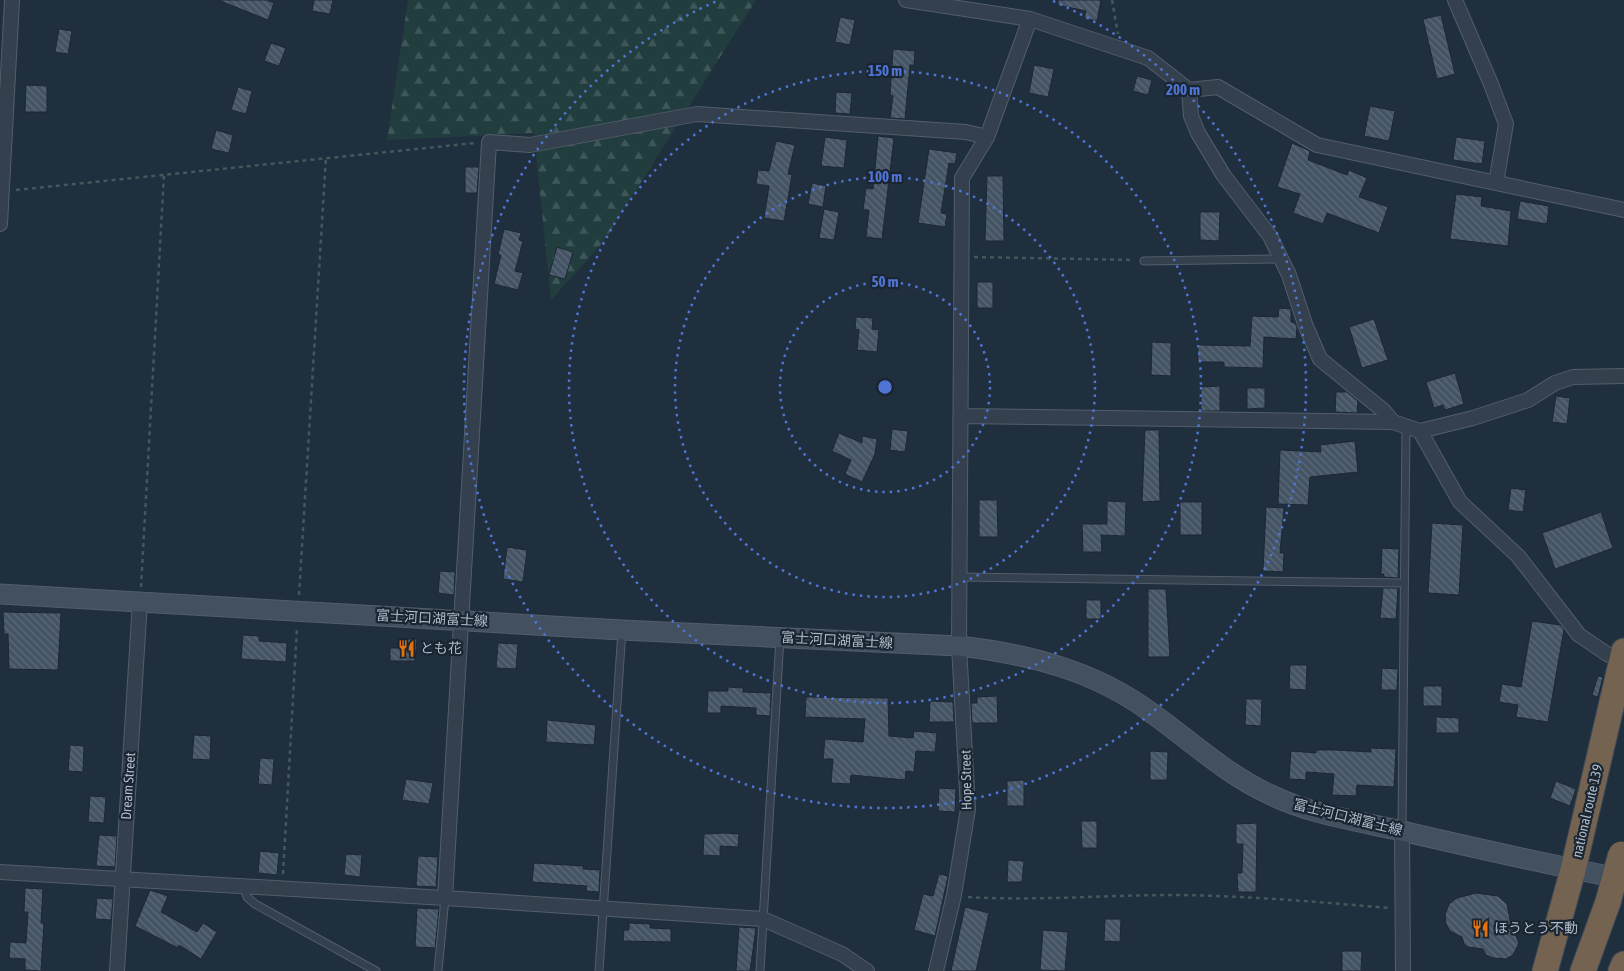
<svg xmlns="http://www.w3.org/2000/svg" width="1624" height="971" font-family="'Asap Condensed','Noto Sans JP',sans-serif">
  <defs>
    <pattern id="forest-firs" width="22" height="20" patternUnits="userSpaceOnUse" patternTransform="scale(1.25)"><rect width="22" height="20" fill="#223d3e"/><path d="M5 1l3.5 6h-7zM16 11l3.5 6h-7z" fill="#405759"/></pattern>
    <pattern id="building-back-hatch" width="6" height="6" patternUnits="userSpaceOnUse" patternTransform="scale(1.25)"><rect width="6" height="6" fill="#445464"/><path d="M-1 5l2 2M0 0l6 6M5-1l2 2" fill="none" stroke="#5c6b79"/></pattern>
  </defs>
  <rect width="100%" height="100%" fill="#202f3d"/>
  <path fill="url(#forest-firs)" d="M408,0h348l-152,241 -53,59 -17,-167 -147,7z"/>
  <path fill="url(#building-back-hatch)" stroke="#1c2734" d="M218,0h49l7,3 -6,17z
    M314,0h19l-3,14 -18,-3z
    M1058,0h43l-4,21 -13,-3 2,-7 -28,-6z
    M1441,15l14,59 -18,5 -14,-60z
    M840,17l15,3 -5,25 -15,-3z
    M59,29l13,2 -4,23 -13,-2z
    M271,43l15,5 -7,18 -15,-5z
    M893,49l22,2 -1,14h-4l-5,54 -15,-1 3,-22 -3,-1z
    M1034,65l20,4 -6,28 -19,-4z
    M1137,76l15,4 -4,15 -15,-4z
    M26,85l21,1v26h-22z
    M238,87l14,4 -6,23 -15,-4z
    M836,92l16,1 -2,21 -15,-1z
    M1370,106l25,5 -6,30 -25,-5z
    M216,130l17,5 -4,18 -18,-4z
    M878,136l16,2 -12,101 -16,-2 3,-27h-6l3,-22 7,1z
    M825,137l22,3 -3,28 -23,-2z
    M1456,137l29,4 -3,23 -29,-4z
    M776,141l19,4 -7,29 4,1 -8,46 -20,-3 5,-32 -13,-2 2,-14 11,1z
    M1292,143l18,8 -2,9 39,15 2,-5 18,8 -8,19 29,10 -9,26 -52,-20 -4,11 -30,-11 7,-19 -23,-7z
    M929,149l28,4 -2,11 -6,-1 -8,50 6,1 -2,13 -27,-4z
    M465,167h14l-2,26h-12z
    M987,176h16l1,65h-19z
    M812,183l14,3 -3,21 -15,-3z
    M1456,194l26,3 -1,9 30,5 -3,35 -58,-7z
    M1520,201l29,5 -2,18 -30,-5z
    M824,209l15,3 -5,28 -15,-2z
    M1200,212h20l-1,29 -19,-1z
    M504,229l17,4 -2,7 4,1 -8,30 8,2 -5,17 -24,-6 7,-29h-3z
    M557,247l16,5 -8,27 -16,-4z
    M977,282h16v26h-16z
    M1279,308l12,1v13l4,1 2,4 -1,12 -32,-2 -1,31 -39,-1v-5h-26v-17l52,1 2,-30 26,1z
    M856,317l17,1 -1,11 7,1 -2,22 -20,-2 2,-20 -4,-1z
    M1374,319l14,41 -26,8 -13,-41z
    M1152,342l19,1v33l-20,-1z
    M1455,373l9,31 -19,6 -2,-5 -9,3 -8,-26z
    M1220,386v25h-19v-24z
    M1247,388h18v20l-18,1z
    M1336,392h11l11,9 -1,12 -22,-1z
    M1556,396l14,2 -3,26 -15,-2z
    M892,429l16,2 -3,21 -15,-2z
    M1145,430h14l1,71 -18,1z
    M839,433l23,10v-7l15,3 -2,15 -13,28 -17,-8 6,-14 -19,-9z
    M1355,441l3,31 -48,5 -2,28 -30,-1 2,-54 41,2 -1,-7z
    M1511,488l15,2 -3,22 -15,-2z
    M979,500h18l1,37h-19z
    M1107,501l19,1 -1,34 -24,-1 1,17h-19l-1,-28h25z
    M1180,502h22v33h-22z
    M1266,507l18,1 -4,45h4l-1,19 -20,-1z
    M1601,512l12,36 -58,21 -13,-36z
    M1432,523l31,2 -4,70 -31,-2z
    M507,547l20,3 -4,32 -20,-3z
    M1382,548l17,1 -1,29 -14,-1v-3h-3z
    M440,571l15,1 -1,23 -16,-2z
    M1383,588h15l-2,31 -16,-1z
    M1148,589h18l4,68h-22z
    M1086,600h15v19h-15z
    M3,612l58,1 -3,57 -49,-1 -1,-35h-4z
    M1532,621l28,4 4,4 -16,93 -32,-5 2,-12 -19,-3 3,-18 19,3z
    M243,635l16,1v5l28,2 -1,19 -45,-3z
    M400,639h17l-2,22h-25v-13h9z
    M498,643l20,1 -2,25 -20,-1z
    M1290,665h17l-1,25 -17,-1z
    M1382,668l16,1 -1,21h-16z
    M1598,676l5,1 -5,20 -6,-2z
    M1423,686h19v20h-19z
    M728,687l15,1v4l28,1 -1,23 -14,-1v-7l-35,-2v7h-14l1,-22h20z
    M997,696l1,27h-26l-1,-20h6v-6z
    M806,697l82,1 1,38 24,2 1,-7 23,2 -2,19 -19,-1 -2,21 -8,-1 -1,9 -54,-5 -1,9 -19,-1 2,-24h-10l2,-20 38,3 2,-23 -60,-2z
    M1246,699h16l-1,27 -16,-1z
    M930,701l23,1 1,20h-25z
    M1436,717l23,1v15h-23z
    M547,720l49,5 -2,20 -48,-3z
    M194,735l17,1 -1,24 -18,-1z
    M70,745l14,1 -1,26 -15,-1z
    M1371,748l25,1 -2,38 -37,-2 -1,11 -24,-1 2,-21 -28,-2v8l-17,-1 2,-28 25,2v-3h19l36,2z
    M1150,751l18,1 -1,28h-17z
    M260,758l14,1 -2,26 -14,-1z
    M406,779l27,4 -4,21 -27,-4z
    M1024,780v26h-17v-25z
    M1556,781l20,8 -6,17 -20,-8z
    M939,788l17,1 -1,23 -17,-1z
    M90,796l16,1 -2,26 -16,-1z
    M1081,821h16v27h-15z
    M1257,823l-1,69h-18l-1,-19h5l1,-29h-7v-20z
    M725,833l14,1 -1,13 -18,-1v10l-17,-1 1,-21z
    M99,835l18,1 -2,31 -19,-1z
    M260,851l19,2 -2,22 -19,-2z
    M346,854l16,1 -2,22 -16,-2z
    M418,856l20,1 -2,30 -20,-1z
    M1008,860l16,1 -2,21h-15z
    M534,863l49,3v3l17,1 -1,22 -13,-1 1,-5 -55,-4z
    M939,874l9,2 -13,60 -21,-6 9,-36 10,2z
    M25,888l18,1 -2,34h3l-3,48 -16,-1v-11l-16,-1 1,-16 16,1 2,-31h-4z
    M150,890l18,6 -7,16 36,20 6,-9 14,9 -16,27 -22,-14 -1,3 -43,-22z
    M1476,893l22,3 9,8 4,21 8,18 -6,12 -7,4 -13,-1 -7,-3 -3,-6 -15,-2 -4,-3 -2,-7 -12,-6 -4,-7 -1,-9 4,-11 8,-6z
    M97,898l16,1 -2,21 -16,-1z
    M965,907l24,6 -13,58h-25z
    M417,908l22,1 -4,39 -20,-1z
    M1105,919h16l-1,23 -16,-1z
    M629,923l21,1v4l21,1v13l-48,-1 1,-11h5z
    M739,927l17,1 -6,43h-14z
    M1043,930l25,2 -3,39 -25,-1z
    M1342,951h20l-1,20h-19z"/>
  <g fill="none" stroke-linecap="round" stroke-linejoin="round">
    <defs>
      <path id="lane" d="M1144,261l136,-2
        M959,577l444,6
        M1402,829l4,-402
        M244,887l3,10 8,7 121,67
        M438,971l7,-73
        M599,971l23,-341
        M760,971l20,-333"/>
      <path id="street" d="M906,0l124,19 118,39 41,32 29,-3 99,58 307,65
        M1455,0l36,84 15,40 -10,59
        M1189,90l2,26 7,17 26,43 46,60 19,39 16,49 15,35 64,52 9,11
        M0,224l12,-224
        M961,416l432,6 27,9 40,71 58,54 61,79 28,19 15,6
        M1420,431l53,-13 55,-18 27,-17 18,-6 51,-1
        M1402,831l1,140
        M0,872l445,26 318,21 79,35 25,17
        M445,898l44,-756 41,3 167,-31 269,18 21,5
        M117,971l23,-370
        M936,971l18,-76 14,-86 -9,-163 3,-468 25,-41 43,-118"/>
      <path id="secondary" d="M0,594l622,36 337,16c70,8 137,25 194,68 39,28 74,61 118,81 41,20 87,26 131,36 74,17 147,34 222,48"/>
      <path id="highway" d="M1545,971l28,-101 51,-219
        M1583,971l25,-69
        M1621,971l3,-7"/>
    </defs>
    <use href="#lane" stroke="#535e6b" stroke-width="9"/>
    <use href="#street" stroke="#535e6b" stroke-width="16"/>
    <use href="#secondary" stroke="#535e6b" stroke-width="21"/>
    <use href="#highway" stroke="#404b58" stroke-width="27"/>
    <path stroke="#405a5b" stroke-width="2.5" stroke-dasharray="4 4" stroke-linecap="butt" d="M1112,0l6,34
      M16,190l459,-47
      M974,257l160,3
      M141,587l23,-413
      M299,595l27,-438
      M283,874l14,-246
      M968,897c82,5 165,-5 247,-1 58,2 116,7 174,12"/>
    <use href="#lane" stroke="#34404d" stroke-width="7"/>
    <use href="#street" stroke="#34404d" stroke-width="14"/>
    <use href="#secondary" stroke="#425060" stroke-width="19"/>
    <use href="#highway" stroke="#746351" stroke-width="25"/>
    <defs>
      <path id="highway-bridge" d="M1608,902l13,-48"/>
    </defs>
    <use href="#highway-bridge" stroke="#404b58" stroke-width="27" stroke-linecap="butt"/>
    <use href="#highway-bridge" stroke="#746351" stroke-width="25"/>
  </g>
  <g fill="none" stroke="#5074d3" stroke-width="2.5" stroke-dasharray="2.5 5">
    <circle cx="885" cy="387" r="105"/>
    <circle cx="885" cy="387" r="210"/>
    <circle cx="885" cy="387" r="316"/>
    <path d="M1053 1A421 421 0 1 1 717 1"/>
  </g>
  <defs>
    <symbol id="restaurant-bare" viewBox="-9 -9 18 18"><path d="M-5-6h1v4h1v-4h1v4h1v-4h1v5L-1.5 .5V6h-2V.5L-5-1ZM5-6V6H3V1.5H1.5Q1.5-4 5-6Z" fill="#e8710a" stroke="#1a2532" stroke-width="2.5" paint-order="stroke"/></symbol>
  </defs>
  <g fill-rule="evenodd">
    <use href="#restaurant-bare" x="394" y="636" width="25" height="25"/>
    <use href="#restaurant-bare" x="1468" y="916" width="25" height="25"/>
  </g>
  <g text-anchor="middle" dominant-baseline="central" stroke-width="4.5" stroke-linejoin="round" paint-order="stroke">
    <g font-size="14" fill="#b0bbc9" stroke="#1a2532">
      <text transform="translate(432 618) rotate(3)">富士河口湖富士線</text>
      <text transform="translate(837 640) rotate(3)">富士河口湖富士線</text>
      <text transform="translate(966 780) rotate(-91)">Hope Street</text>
      <text transform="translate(128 786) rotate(-86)">Dream Street</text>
      <text transform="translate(1587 811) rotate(-77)">national route 139</text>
      <text transform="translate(1348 817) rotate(14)">富士河口湖富士線</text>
    </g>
    <g font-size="14" fill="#b0bbc9" stroke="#1a2532" text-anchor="start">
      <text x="420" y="648">とも花</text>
      <text x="1494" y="928">ほうとう不動</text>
    </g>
  </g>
  <circle cx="885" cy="387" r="8" fill="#5074d3" stroke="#1a2532" stroke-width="2.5"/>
  <g font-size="15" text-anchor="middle" font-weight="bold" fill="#5074d3" stroke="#1a2532" stroke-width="4.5" stroke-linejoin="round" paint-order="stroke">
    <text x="885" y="76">150 m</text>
    <text x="1183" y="95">200 m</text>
    <text x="885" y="182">100 m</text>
    <text x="885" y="287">50 m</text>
  </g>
</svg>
